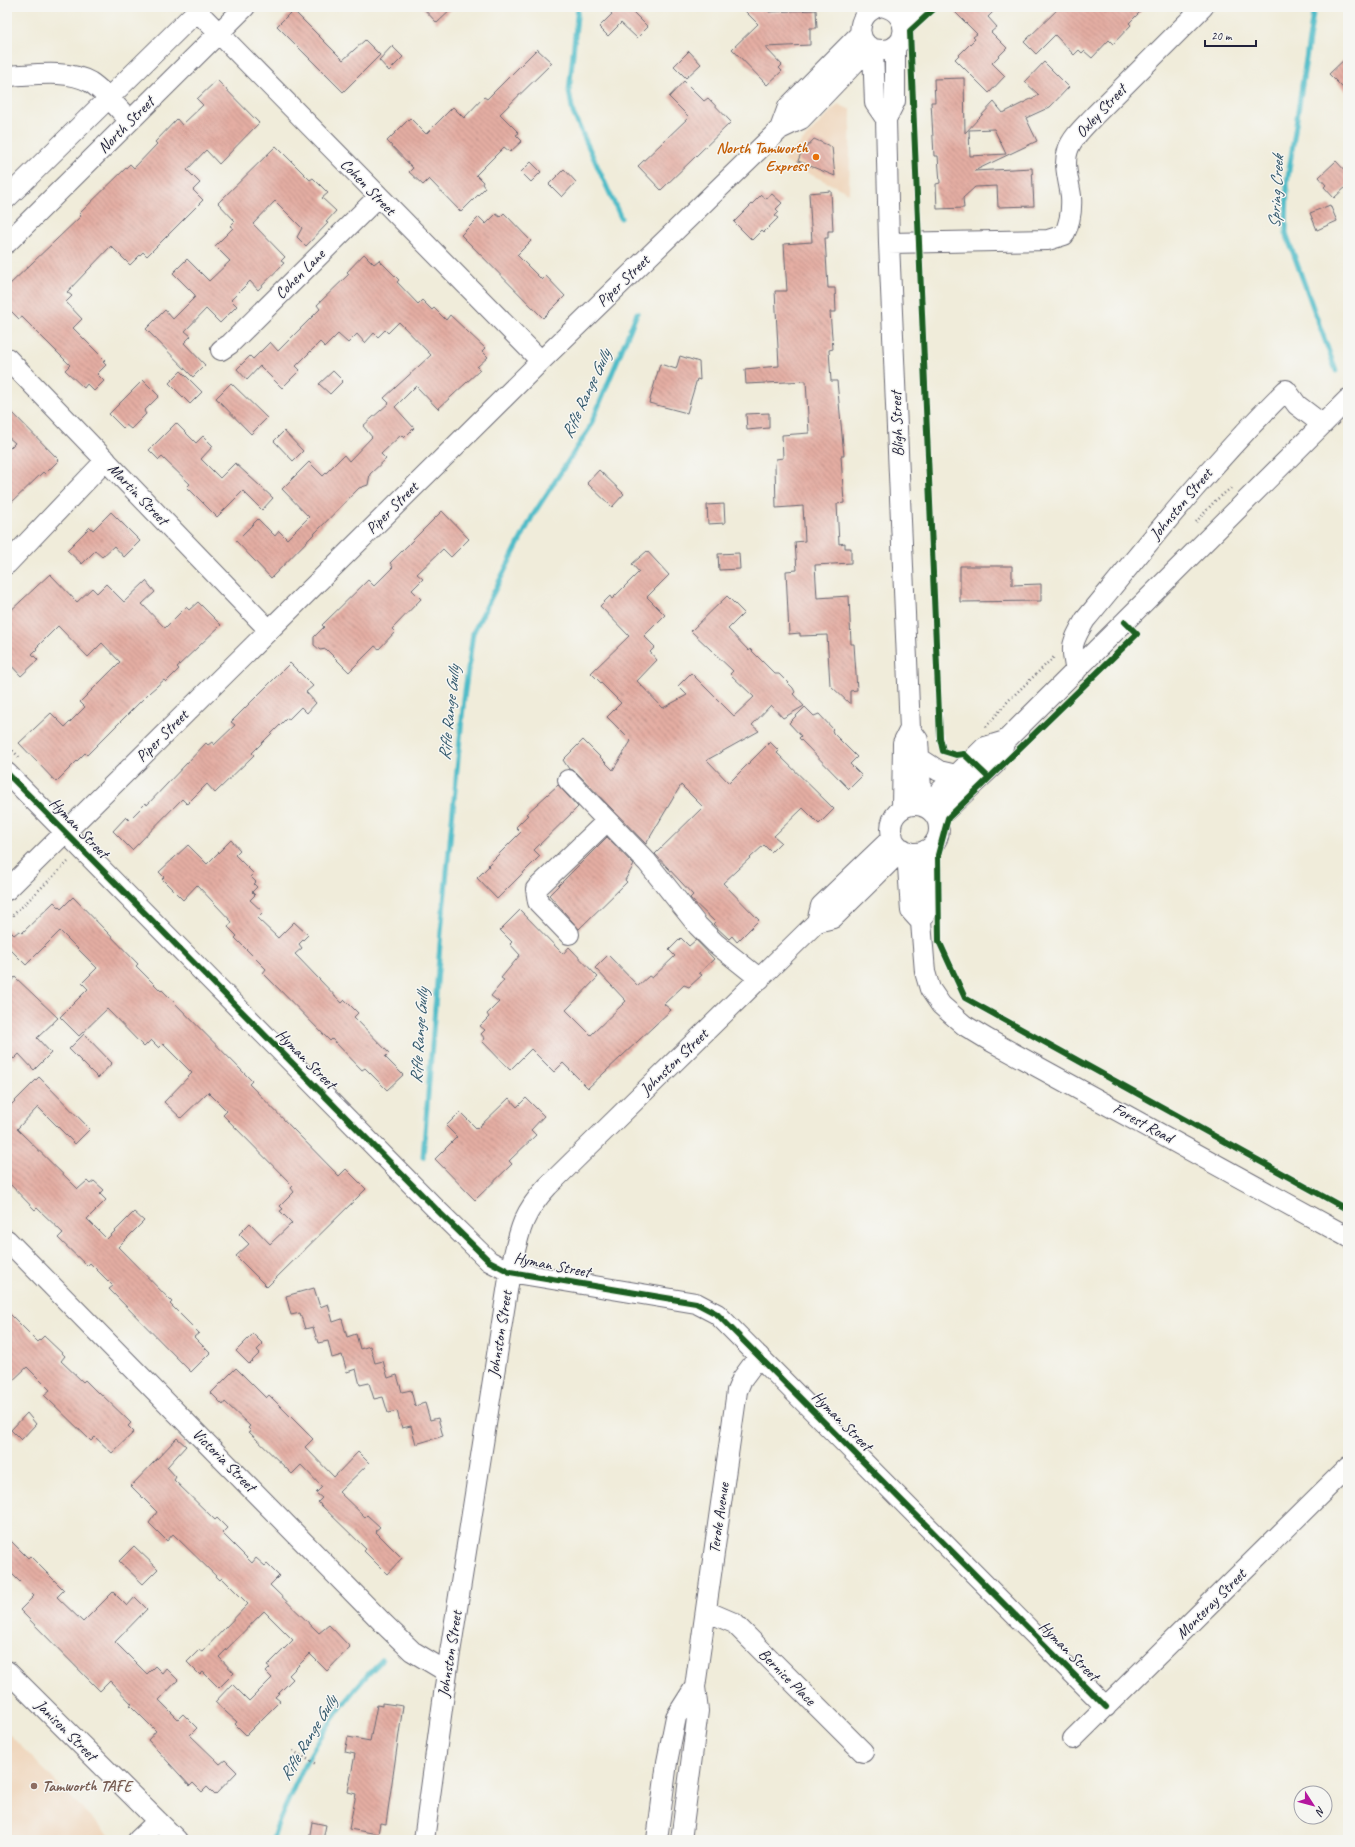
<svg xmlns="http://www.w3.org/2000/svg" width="1355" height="1847" font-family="Caveat,sans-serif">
  <defs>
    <pattern id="building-back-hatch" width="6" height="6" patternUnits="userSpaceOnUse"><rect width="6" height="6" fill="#e4ada3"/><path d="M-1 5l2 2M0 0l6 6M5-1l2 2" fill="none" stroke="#b88c86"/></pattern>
  </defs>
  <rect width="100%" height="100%" fill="#f6f6f2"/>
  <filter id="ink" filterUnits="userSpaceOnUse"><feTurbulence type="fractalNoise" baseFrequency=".025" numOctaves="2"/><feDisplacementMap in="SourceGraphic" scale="8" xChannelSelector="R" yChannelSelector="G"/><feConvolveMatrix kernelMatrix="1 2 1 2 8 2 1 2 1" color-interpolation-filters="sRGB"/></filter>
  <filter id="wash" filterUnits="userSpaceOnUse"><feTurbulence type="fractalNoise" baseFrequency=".012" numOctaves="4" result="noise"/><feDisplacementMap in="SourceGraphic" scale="16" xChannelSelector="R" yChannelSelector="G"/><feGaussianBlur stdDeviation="0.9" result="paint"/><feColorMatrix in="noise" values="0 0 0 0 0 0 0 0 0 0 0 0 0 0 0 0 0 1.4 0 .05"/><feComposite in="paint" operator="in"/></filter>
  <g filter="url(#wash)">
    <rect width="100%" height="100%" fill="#f0ecda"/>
    <path fill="#efd6bc" d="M838,104l13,6 -2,83 -66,-32z
      M7,1732l106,108h-106z"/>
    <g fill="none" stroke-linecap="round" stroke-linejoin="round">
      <path stroke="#4fbcc8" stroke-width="5" d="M578,7l-9,84 4,22 48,105
        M1314,7l-27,176 -1,50 50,138
        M423,1157l18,-225 23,-234 9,-65 60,-118 56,-86 48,-116
        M273,1840c2,-13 9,-25 14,-37 22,-53 54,-103 95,-143"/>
    </g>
    <g id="blocks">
      <path fill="url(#building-back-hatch)" fill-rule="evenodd" d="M422,7h32l-17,16z
        M606,7h30l-4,4 16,16 -11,11 -16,-15 -13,13 -9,-9 13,-13z
        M741,7h23l5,5 47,-2 1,18h-7v17l-45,2 17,18 -3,3 3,3 -15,14 -35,-36 26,-25z
        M950,7h48l-10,10 9,10 -6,5 16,16 -15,15 13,13 -16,17 -34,-34 20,-20 -2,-2 4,-3z
        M1060,7h85l-16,16 2,2 -18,19 -4,-4 -17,18 -8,-7 -2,2 -3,-3 -5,5 -19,-20 -19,19 -12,-12z
        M293,10l50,50 22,-20 15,15 -37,37 -66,-66z
        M392,46l11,11 -14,14 -10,-11z
        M537,49l15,14 -52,51 19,19 -3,2 6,6 -12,11 -6,-5 -28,28 7,7 -1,2 3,4 -24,24 -32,-33 -6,6 -14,-13 4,-4 -26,-27 23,-23 16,16 27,-27 11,11 20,-21 3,2z
        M689,51l12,13 -15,14 -12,-12z
        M1348,56v37l-19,-19z
        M1044,62l25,25 -19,20 -24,11 11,23 -63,30 58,-3 2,38 -36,1 -1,-21 -22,1 -12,11 1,10 -27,1 -1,-25 4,-1 -2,-27h-4l-3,-54h4l-1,-23 30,-1 1,55 29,-31 9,11 36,-18 -14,-13zM994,129l12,25 -36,2 -1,-26z
        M217,80l42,43 -40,41 -13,-14 -19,20 13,13 -7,7 10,10 -56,56 -4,-4 -13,13 -19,-19 -44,46 5,4 -6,6 16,17 -9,9 32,32 -2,2 3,3 -9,9 7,7 -10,10 -7,-7 -3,4 -19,-18 5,-5 -48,-48 -3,2 -12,-12v-20l74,-71 -2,-2 51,-50 4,4 23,-24 -2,-2 22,-23 5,6 21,-20 -6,-6z
        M684,81l20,20 4,-3 23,24 -70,68 -23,-24 51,-49 -20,-20z
        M814,139l18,8 3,29 -37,-15 3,-8z
        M276,146l34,34 3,-2 15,15 -6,5 14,13 -10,11 2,1 -22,23 -9,-9 5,-9 -27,-27 -22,23 32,33 -4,4 3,2 -26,27 -8,-9 -19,19 6,6 -17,17 -14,-14 -21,22 6,5 -7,7 21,22 -12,12 -47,-48 19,-19 8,9 22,-22v-2l-22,-22 14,-14 22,22 21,-20 -15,-15 18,-18 -3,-2 5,-5 -17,-18z
        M1336,161l12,13v11l-14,13 -10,-11 2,-2 -7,-8z
        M531,162l10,10 -10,10 -10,-10z
        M564,169l12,13 -14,15 -13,-13z
        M831,191l2,40h-5v7h-3l3,50h7l1,24h-6l3,37 -4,1 2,31h6l7,75h-3l3,47 -7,1 2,40 6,-1v5h6v15l-36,2 2,33 32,-2 2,48h3l3,46 -7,1v13l-20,-19 -3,-50 -27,1v-3l-11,1 -3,-63 11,-1 -2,-28 10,-1 -2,-35 -27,2 -1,-43 1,-6 7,-1 -1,-23 27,-2 -3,-52 -60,3 -1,-15 34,-3 -4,-75h12l-3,-47 28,-2 -3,-49z
        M772,194l10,9 -6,6 3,3 -4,4 3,2 -14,14 -2,-2 -10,10 -18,-18 27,-27 5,4z
        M1330,205l7,16 -20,9 -7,-17z
        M504,213l27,28 -14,14 25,25 4,-4 19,20 -22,22 -82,-83 18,-18 7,7 10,-10 4,3z
        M364,254l10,10 5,-4 20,20 -2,2 21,22 4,-4 10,10 2,-2 12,12 4,-5 35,33 -3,3 6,6 -11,10 3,3 -42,39 -22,-23 -21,21 19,21 -10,10 -3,-3 -20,19 5,5 -16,15 -2,11 -9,3 -88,90 -35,-37 22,-22 17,17 4,-5 8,8 22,-22 -27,-28 27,-27 14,14 21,-21 5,6 23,-24 -9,-11 26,-23 -5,-5 47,-43 -32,-33 -11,11 -3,-3 -7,7 -4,-4 -9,10 -8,-9 -9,9 -10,-9 -13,13 -5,-5 -24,24 4,4 -18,18 -22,-22 -13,14 -10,-11 13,-13 3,3 17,-17 8,9 42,-42 -3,-4 32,-31 -2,-2z
        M680,356l19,6 1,18 -3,-1 -10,34 -38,-10 11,-39 16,5z
        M181,371l21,21 -12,12 -21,-21z
        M333,371l10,10 -13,13 -11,-10z
        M143,380l16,16 -15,15 2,3 -15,15 -5,-4 -3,3 -14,-14z
        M231,383l36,35 -16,16 -35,-36z
        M7,407l52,53 -14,14 -2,-2 -36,35v-56l8,-8 -8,-7z
        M769,413v15l-22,2 -1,-16z
        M176,423l20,20 7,-7 10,10 -12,13 19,19 15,-15 38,35 -11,12 -19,-19 -26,26 -30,-30 3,-3 -28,-27 -3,3 -10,-10z
        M284,431l19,20 -10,10 -19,-20z
        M599,470l25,24 -12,13 -25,-24z
        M724,504l1,19 -17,1 -1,-19z
        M442,511l27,28 -18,18 -8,-8 -26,25 6,5 -11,11 9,9 -29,30 3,3 -16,17 -4,-3 -26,26 -23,-23 -6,1 -6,-5v-8l10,-10 -2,-2 46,-45 6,6 19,-19 -3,-4z
        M111,512l29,29 -16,16 -10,-11 -12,11 -7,-6 -13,13 -15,-14 23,-23 3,3z
        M647,551l22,24 -22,22 18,18 -21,21 11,11 -5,5 7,8 -20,21 26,27 24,-13 -9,-9 13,-13 43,43 20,-19 -24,-23 3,-3 -42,-40 36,-35 17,17 -16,16 21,22 1,-2 25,25h4l14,14 2,4 -2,2 11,12 -21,12 -12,-13 -19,20 7,6 -52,29 22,23 41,-41 9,9 -2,2 57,56 -15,15 -16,-16 -29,28 7,6 -10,10 -7,-7 -41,38 36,37 -22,22 -5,-6 -3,3 -16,-15 2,-2 -25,-24 3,-3 -38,-41 48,-47 -22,-22 -35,59 -70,-72 -7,-3 -6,-9 20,-20 30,30 18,-29 -24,-24 14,-14 -30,-30 38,-37 -29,-30 10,-10 2,3 27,-27 -7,-8z
        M739,553l1,16 -21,1 -1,-16z
        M960,566h52v19l29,-1v17l-81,1z
        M50,574l27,28 15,-14 5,5 9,-9 18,18 22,-21 9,11 -13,12 23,24 21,-21 3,3 9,-8 23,23 -44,42 2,2 -13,13 -2,-2 -14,12 -63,63 -2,-2 -29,29 -37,-39 32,-30 14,14 20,-20 -5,-5 40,-40 -18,-19 -14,14 -30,-31 -22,22 1,1 -5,5 6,6 -17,16 -14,-15v-47z
        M290,663l23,23 -7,6 10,11 -9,10 -6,-6 -12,12 -2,-1 -35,35 2,2 -39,38 -8,-9 -20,20 -5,-5 -50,51 -19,-19 13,-14 3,3 17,-17 1,2 59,-62 2,2 4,-3 2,3 21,-20 -4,-3z
        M805,707l9,9 5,-2 14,15 -1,1 1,3 24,24 -7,7 12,12 -13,13 -50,-51 2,-2 -12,-13z
        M558,785l20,22 -44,43 6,6 -43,43 -20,-21 12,-12 -1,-1 33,-33 -5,-5 12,-12 -2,-1z
        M607,837l27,28 -9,15 2,2 -48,47 -30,-34z
        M231,840l9,10 -5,5 19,19 -3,3 5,5 -2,2 3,3 -5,5 3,3 -5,5 13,12 -6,6 21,20 16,-16 14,13 -9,9 3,4 -7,6 47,49 3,-3 13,13 -4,4 35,36 -4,4 18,18 -16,15 -22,-22 -3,2 -30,-31 -2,2 -67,-68 3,-4 -31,-31 2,-2 -9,-9 4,-5 -35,-37 -14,15 -21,-21 2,-2 -5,-5 29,-27 19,19z
        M73,897l65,67 -2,2 25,25 1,-1 90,91 -3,3 90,92 7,-7 20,20 -99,98 -31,-31 13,-12 -10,-10 11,-11 20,21 22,-21 -12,-12 3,-2 -3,-3 14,-14 -3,-4 2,-2 -70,-71 4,-4 -19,-19 -27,26 -17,-16 28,-29 -29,-29 -4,4 -8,-8 -7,7 -37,-38 -28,27 -19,-19 28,-28 -6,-6 15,-15 -37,-37 -34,34 -19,-19v-18l7,7 5,-4 3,2 32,-31 7,7z
        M520,910l43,44 6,-7 29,30 -32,33 25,25 35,-34 -31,-33 13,-13 30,31 11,-10 3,2 23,-22 -6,-6 12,-12 8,8 7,-6 18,19 -15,14 3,2 -13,12 -5,-2 -20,19 7,6 -83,78 -25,-25 -9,9 -23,-23 -21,21 -28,-29 3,-2 -4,-5 4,-4 -5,-4 9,-9 -2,-3 12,-12 -8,-6 13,-16 -3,-2 19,-23 -10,-11 2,-2 -12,-12z
        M15,977l43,41 -21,20 14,15 -17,17 -15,-16 -5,5 -7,-7v-66z
        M84,1034l28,29 -14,15 -29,-29z
        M39,1077l51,52 -15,15 -37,-37 -21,22 61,60 9,-8 3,3 4,-3 10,9 -4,4 6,6 -19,19 20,20 27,-27 10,9 -26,26 54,55 -2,2 29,29 -5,4 16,16 -19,19 -82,-83 4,-3 -23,-23 -3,3 -29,-28 5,-5 -26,-25 -2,2 -28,-29v-72z
        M509,1098l8,9 9,-9 18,18 -13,14 5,5 -27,26 3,3 -37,36 -40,-41 22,-22 -11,-11 14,-14 17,17z
        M314,1288l6,19 8,-3 5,18 9,-3 5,18 9,-3 4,15 10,-3 5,17 8,-2 5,17 9,-3 5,17 9,-2 4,16 10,-3 5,17 8,-2 5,18 -27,8 -5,-18 -9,2 -5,-17 -9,2 -5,-16 -9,2 -5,-16 -9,2 -4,-16 -9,3 -5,-17 -10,3 -4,-17 -10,2 -5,-16 -8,2 -5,-16 -9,2 -5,-19z
        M7,1311l31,31 6,-6 21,20 -4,5 22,21 2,-2 13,13 1,-1 32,31 -3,3 6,6 -22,21 -17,-16 -4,4 -47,-46 6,-5 -23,-23 -20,19z
        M253,1334l10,10 -6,6 3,3 -11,11 -13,-13z
        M236,1368l30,30 3,-3 44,44 -8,8 29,30 24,-25 11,11 -30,29 26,25 2,-2 13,12 -5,4 27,27 -15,16 -23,-23 2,-2 -48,-47 4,-4 -6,-5 6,-6 -21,-22 -9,9 -43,-42 2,-1 -3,-3 2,-2 -25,-24 -2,3 -12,-12z
        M27,1413l9,11 -15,16 -10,-10z
        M177,1438l9,8 -19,21 9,10 -2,3 41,40 2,-2 10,10 -5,5 30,30 4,-5 9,8 2,-2 12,12 -9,9 49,48 10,-8 21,22 -23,24 -17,-17 -21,21 4,4 -18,18 5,4 -34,34 -11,-11 2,-2 -22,-20 17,-18 17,17 23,-23 -6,-6 4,-4 -3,-2 26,-26 -29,-29 -45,46 15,16 -15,15 -16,-16 -3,3 -13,-13 12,-12 3,2 46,-48 -26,-26 -2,2 -47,-46 -6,7 -18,-18 8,-11 -26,-26z
        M7,1537l21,21 2,-2 34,34 -7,7 26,25 30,-30 14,14 8,-9 12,12 -32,33 32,32 8,-8 7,7 4,-5 12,12 -19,20 19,19 5,-5 14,14 -7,7 30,29 5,-4 12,12 -22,23 -8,-8 -5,5 -9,-9 -3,3 -42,-46 8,-9 -26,-26 2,-1 -22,-23 -10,10 -80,-81 14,-14 -27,-27z
        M134,1546l24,23 -15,15 -24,-23z
        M382,1703l21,3 -17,118 -6,-1 -2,11 -29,-5 7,-35 -8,-2 7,-38 -10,-2 3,-15 22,4 7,-36 5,1z
        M312,1822l14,3 -3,15h-14z"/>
    </g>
  </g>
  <g filter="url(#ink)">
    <use href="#blocks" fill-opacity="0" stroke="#6a6973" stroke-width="1"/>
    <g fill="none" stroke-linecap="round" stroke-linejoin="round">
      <defs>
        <path id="minor" d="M878,7c-25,8 -23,43 4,43 27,0 29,-36 3,-43
          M197,11l344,350
          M903,23l16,-16
          M895,46v55l-9,18 3,124 21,486 -7,14 -1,66
          M873,49l2,54 11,16
          M7,76c25,-1 60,-7 83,6 15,10 28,26 40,39
          M780,129l8,-22 72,-73
          M7,198l194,-191
          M7,243l238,-236
          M889,243l159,-3 16,-5c6,-12 8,-25 7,-39 -2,-15 -8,-32 -3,-46 4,-13 18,-25 27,-35l108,-108
          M221,350l9,-6 148,-147
          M7,358l262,272
          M7,564l99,-104
          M1076,671c-6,-25 -4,-29 9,-51 65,-79 128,-158 201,-230l11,15 25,19
          M910,729l8,11 3,48 -1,17
          M919,758l20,13 17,4
          M7,773l431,438 51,50 21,11 186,31 21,11 389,393
          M568,780l79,82 51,64 17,17 45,36
          M891 829a24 24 0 1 1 48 0a24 24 0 1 1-48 0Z
          M924,807l61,-60 20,-6
          M937,819l59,-56 9,-22 343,-342
          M926,850l1,59 -6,13 4,50 5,17 11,16 23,20 23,14 361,198
          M907,851l4,60 10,11
          M7,890l534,-529 239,-232 21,-10 69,-72
          M817,922l16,-4 70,-69
          M569,934l-31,-32 -2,-13 71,-68
          M7,1240l377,384 28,27 35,21
          M706,1611l28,12 129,129
          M7,1671l170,169
          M1073,1739l275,-272
          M138,1840l20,-19
          M424,1840l23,-168 63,-400c9,-38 10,-56 38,-86l269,-264 4,-16 72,-69
          M657,1840l10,-78 9,-45 19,-30
          M681,1840l17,-129 -3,-24 42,-296 5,-12 17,-23"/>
      </defs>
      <use href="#minor" stroke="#6a6973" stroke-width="22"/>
      <path stroke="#6a6973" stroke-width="2.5" stroke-dasharray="1 3" stroke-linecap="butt" d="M1196,522l19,-21 16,-13
        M986,727l22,-26 47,-45
        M7,745l14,14
        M7,921l61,-59
        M293,1751l23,13"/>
      <use href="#minor" stroke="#fff" stroke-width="20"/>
      <defs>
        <path id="cycleway" d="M936,7l-26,24 30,707 3,13 13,4 8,-1 25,24
          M1125,622l12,12 -189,184 -10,37 1,86 26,57 383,212
          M7,773l431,438 51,50 21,11 186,31 21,11 389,393"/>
      </defs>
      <use href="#cycleway" stroke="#f6f6f2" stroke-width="8"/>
      <use href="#cycleway" stroke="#1b5e20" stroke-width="6"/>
    </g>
  </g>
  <circle fill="#e8710a" stroke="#f6f6f2" stroke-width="1.5" cx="816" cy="157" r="4"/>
  <circle fill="#8d6e63" stroke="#f6f6f2" stroke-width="1.5" cx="34" cy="1786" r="4"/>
  <g text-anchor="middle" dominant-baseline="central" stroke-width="3" stroke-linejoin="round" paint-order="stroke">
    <g font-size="16" fill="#22223b" stroke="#f6f6f2">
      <text transform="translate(1101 111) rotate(-47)">Oxley Street</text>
      <text transform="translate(126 125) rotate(-45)">North Street</text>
      <text transform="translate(368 187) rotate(46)">Cohen Street</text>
      <text transform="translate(300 274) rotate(-45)">Cohen Lane</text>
      <text transform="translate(623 281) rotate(-44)">Piper Street</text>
      <text transform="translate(897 424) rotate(-92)">Bligh Street</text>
      <text transform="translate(138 494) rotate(46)">Martin Street</text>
      <text transform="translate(1181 504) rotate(-50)">Johnston Street</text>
      <text transform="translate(392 508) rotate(-45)">Piper Street</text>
      <text transform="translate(162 736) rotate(-45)">Piper Street</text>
      <text transform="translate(79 828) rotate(46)">Hyman Street</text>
      <text transform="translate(306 1059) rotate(45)">Hyman Street</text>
      <text transform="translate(674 1062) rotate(-44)">Johnston Street</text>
      <text transform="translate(1143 1123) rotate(29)">Forest Road</text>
      <text transform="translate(552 1265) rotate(11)">Hyman Street</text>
      <text transform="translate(500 1334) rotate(-81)">Johnston Street</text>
      <text transform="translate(842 1421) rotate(45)">Hyman Street</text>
      <text transform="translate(224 1460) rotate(45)">Victoria Street</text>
      <text transform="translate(719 1518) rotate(-82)">Terole Avenue</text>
      <text transform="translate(1211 1604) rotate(-45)">Monteray Street</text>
      <text transform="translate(1069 1651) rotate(45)">Hyman Street</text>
      <text transform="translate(450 1654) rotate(-81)">Johnston Street</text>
      <text transform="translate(787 1677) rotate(45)">Bernice Place</text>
      <text transform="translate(66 1730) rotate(45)">Janison Street</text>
    </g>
    <g font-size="16" font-weight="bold" fill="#c56008" stroke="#f6f6f2" text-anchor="end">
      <text x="808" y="148">North Tamworth<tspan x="808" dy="18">Express</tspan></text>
    </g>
    <g font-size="16" font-weight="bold" fill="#785e54" stroke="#f6f6f2" text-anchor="start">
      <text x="42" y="1786">Tamworth TAFE</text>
    </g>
    <g font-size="17" font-style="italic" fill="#32586c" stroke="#f6f6f2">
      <text transform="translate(1276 192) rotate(-87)">Spring Creek</text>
      <text transform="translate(586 394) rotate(-65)">Rifle Range Gully</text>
      <text transform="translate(449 713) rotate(-84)">Rifle Range Gully</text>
      <text transform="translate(419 1036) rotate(-86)">Rifle Range Gully</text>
      <text transform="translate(308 1738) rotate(-59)">Rifle Range Gully</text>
    </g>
  </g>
  <rect width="1355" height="1847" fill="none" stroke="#f6f6f2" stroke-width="24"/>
  <g transform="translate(1313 1805) rotate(126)"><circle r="19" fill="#f6f6f2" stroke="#a1a1a9"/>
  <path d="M0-3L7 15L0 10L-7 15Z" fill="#b5179e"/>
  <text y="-6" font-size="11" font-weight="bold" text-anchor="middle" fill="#22223b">N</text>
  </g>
  <path d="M1205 40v6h51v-6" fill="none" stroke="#22223b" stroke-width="2"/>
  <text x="1211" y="40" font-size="12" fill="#22223b" stroke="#f6f6f2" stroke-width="3" paint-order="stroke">20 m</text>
</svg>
